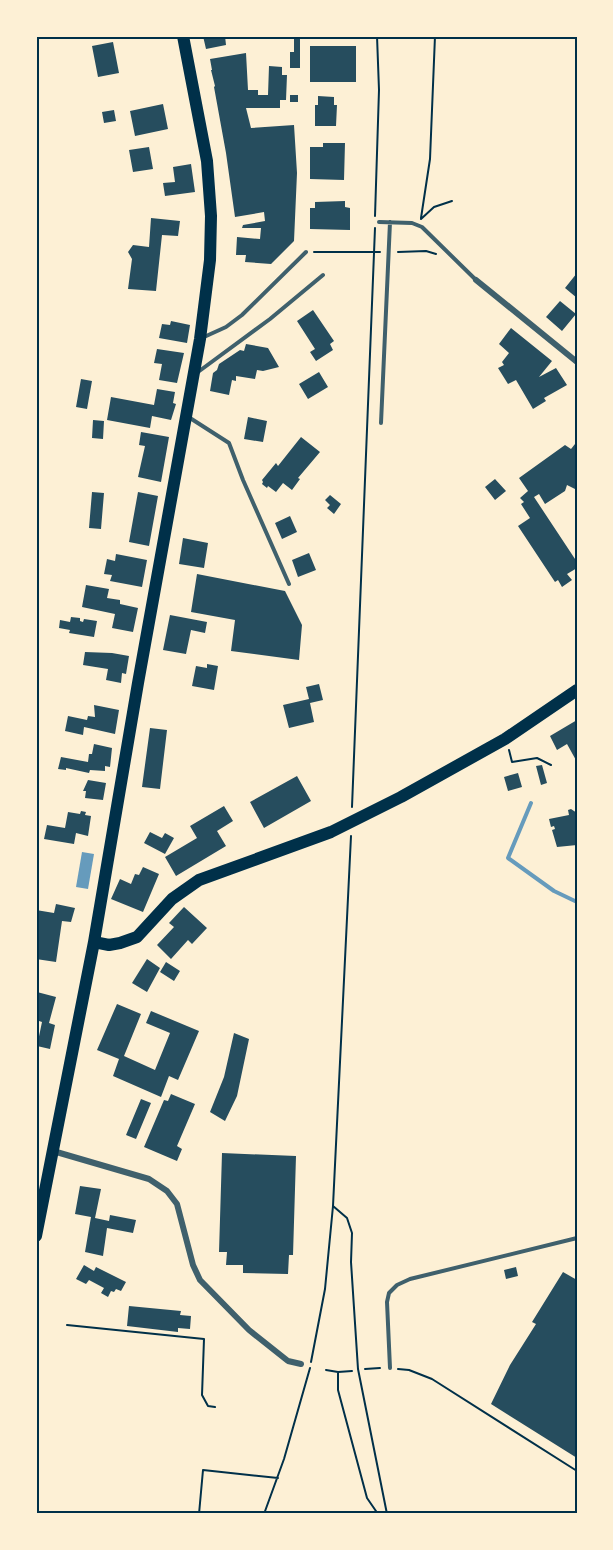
<svg xmlns="http://www.w3.org/2000/svg" width="613" height="1550" font-family="'DM Sans',sans-serif">
  <rect width="100%" height="100%" fill="#fdf0d5"/>
  <path fill="#669bbc" d="M82,852l12,2 -6,35 -12,-2z"/>
  <g fill="none" stroke-linecap="round" stroke-linejoin="round">
    <path stroke="#669bbc" stroke-width="4" d="M531,803l-23,55 46,33 23,11"/>
  </g>
  <path fill="#264d5e" d="M203,36h22l1,9 -20,4z
    M294,37h6v31h-10v-16h4z
    M113,42l6,31 -21,4 -6,-31z
    M310,46h46v36h-46z
    M246,53l2,37h10v5h10l1,-29 13,1v8h5l-1,25h-6v8h-34l5,20 43,-3 3,48 -3,68 -23,23 -26,-2 1,-7h-10l1,-18 23,2 1,-11h-19l1,-3 22,-4 -1,-9 -29,5 -9,-64 -12,-66 1,-1 -4,-16h1l-2,-11z
    M290,95h8v7h-8z
    M318,96l16,1v8h3l-1,21h-21v-21h3z
    M163,104l5,25 -33,7 -5,-25z
    M114,110l2,11 -12,2 -2,-11z
    M323,143h22l-1,37 -34,-1v-32h13z
    M149,147l4,22 -20,3 -4,-22z
    M191,164l4,28 -30,4 -2,-13 12,-1 -2,-15z
    M345,201v6l5,1v22l-40,-1v-21h5v-6z
    M151,218l29,3 -2,15 -16,-1 -6,56 -28,-2 4,-30 -4,-7 5,-7 16,2z
    M577,273v25l-12,-10z
    M560,301l16,13 -14,17 -16,-14z
    M313,310l21,31 -4,3 3,6 -17,11 -6,-9 5,-3 -18,-28z
    M171,321l19,4 -3,18 -28,-5 3,-14 8,1z
    M511,328l41,33 -13,16 17,-9 11,17 -23,13 2,3 -13,8 -17,-29 -8,4 -10,-16 6,-3 -2,-3 7,-9 -10,-9z
    M246,344l22,4 11,19 -16,4 -6,-1 -2,9 -19,-3v5l-4,-1 -3,15 -19,-4 3,-18 4,-3 2,-6 21,-14 4,1z
    M157,349l27,4 -7,30 -18,-3 3,-16 -8,-1z
    M319,372l9,15 -20,12 -9,-15z
    M81,379l11,2 -5,28 -11,-2z
    M157,389l18,3 -2,11 3,1 -5,16 -19,-4 -2,12 -43,-8 4,-23 43,8z
    M248,417l19,4 -4,21 -19,-3z
    M93,420l11,1 -1,18 -11,-1z
    M141,432l28,5 -8,45 -23,-5 7,-31 -6,-1z
    M301,437l19,15 -22,26 2,1 -8,11 -9,-7 -7,9 -8,-6 -1,2 -5,-4 1,-2 -1,-2 14,-17 2,3z
    M575,444l2,1v45l-10,-5 -2,6 -20,13 -6,-10 -5,3 43,65v6l-10,6 5,6 -10,7 -4,-7 -3,2 -37,-56 12,-8 -9,-14 3,-2 -4,-4 8,-7 -9,-13 46,-33 6,4z
    M495,479l11,12 -11,9 -10,-13z
    M92,492l12,1 -3,36 -12,-1z
    M138,492l20,4 -9,50 -20,-4z
    M330,495l11,9 -7,10 -7,-6 3,-3 -5,-5z
    M290,516l7,16 -15,7 -7,-16z
    M183,538l25,5 -4,25 -25,-4z
    M309,553l7,17 -18,7 -6,-17z
    M116,554l31,6 -5,27 -32,-6 2,-6 -8,-1 3,-15 8,2z
    M197,574l88,17 17,34 -3,35 -68,-9 4,-31 -44,-8z
    M86,585l23,4 -2,9 13,2v4l18,4 -5,24 -21,-4 3,-14 -33,-7z
    M170,615l37,7 -2,11 -14,-3 -5,24 -23,-4z
    M71,617l9,1v3l3,1 1,-3 13,2 -3,16 -25,-4 1,-3 -11,-2 1,-8 10,2z
    M85,652l27,1 17,3 -3,18 -4,-1 -1,10 -15,-3 2,-11 -25,-4z
    M207,664l11,2 -4,24 -22,-4 4,-20 11,2z
    M319,684l4,16 -13,3 4,19 -25,6 -6,-23 26,-6 -3,-12z
    M94,705l25,5 -4,24 -31,-7 -1,8 -18,-4 3,-15 19,4 1,-4 7,1z
    M577,720v42l-10,-18 -10,6 -7,-14z
    M150,728l17,2 -7,59 -18,-2z
    M94,744l18,4 -2,19 -5,-1v5l-15,-1 -1,3 -23,-5v2l-8,-1 3,-12 27,5 1,-8h3z
    M542,765l5,18 -6,2 -5,-19z
    M518,773l4,14 -14,4 -4,-14z
    M297,776l14,25 -47,27 -14,-26z
    M88,780l18,3 -3,17 -18,-2 1,-7h-3z
    M224,806l9,15 -16,10 9,15 -50,30 -11,-19 32,-19 -7,-12z
    M571,809l6,4v32l-20,2 -5,-17 3,-1 -1,-3 -3,1 -2,-8 20,-4 -1,-5z
    M81,811l5,1 -1,3 6,1 -3,20 -12,-3 -2,11 -30,-5 3,-14 18,3 3,-16 12,2z
    M150,832l12,6 3,-5 9,5 -9,16 -21,-11z
    M143,867l16,7 -16,38 -32,-13 9,-20 11,5 4,-10 4,1z
    M56,904l19,4 -4,14 -9,-1 -6,41 -20,-3v-49l18,3z
    M184,907l23,21 -15,16 -4,-4 -17,19 -14,-14 17,-18 -5,-4z
    M147,959l13,9 -13,24 -15,-9z
    M166,962l14,9 -6,10 -14,-9z
    M37,992l19,5 -7,26 6,2 -5,24 -13,-3 5,-24 -6,-2z
    M117,1004l24,10 -17,42 31,14 15,-37 -24,-10 5,-12 48,20 -21,49 -9,-4 -8,21 -48,-21 6,-17 -22,-9z
    M234,1033l15,6 -12,57 -12,25 -15,-9 14,-35z
    M171,1094l24,10 -18,42 5,3 -5,12 -33,-14 20,-47 4,1z
    M141,1099l10,4 -15,36 -10,-4z
    M222,1153l74,3 -3,99h-4l-1,19 -45,-1v-8h-17l1,-13h-8z
    M80,1186l21,3 -6,29 14,3 1,-6 26,5 -3,13 -26,-5 -4,28 -18,-4 6,-35 -16,-3z
    M84,1265l10,6 2,-4 30,15 -5,9 -5,-2 -2,3 -3,-1 -3,6 -7,-4 3,-5 -15,-8 -3,4 -10,-5z
    M516,1267l2,9 -12,3 -2,-9z
    M563,1272l14,8v178l-86,-54 19,-39 26,-41 -4,-2z
    M129,1306l52,5 -1,4 11,1 -1,13 -12,-1v4l-51,-6z"/>
  <g fill="none" stroke-linecap="round" stroke-linejoin="round">
    <path stroke="#003049" stroke-width="2" d="M375,216l4,-126 -2,-54
      M421,218l9,-59 5,-123
      M421,219l13,-12 18,-6
      M314,252h66
      M398,252l28,-1 10,3
      M509,750l3,12 25,-4 14,7
      M352,807l23,-579
      M333,1206l14,12 5,15 -1,29 7,107 29,145
      M67,1325l137,14 -2,56 6,11 7,1
      M311,1362l14,-73 8,-83 18,-370
      M365,1369l15,-1
      M398,1369l11,1 23,9 145,92
      M326,1370l12,2 14,-1
      M338,1372v18l29,108 11,16
      M199,1514l4,-44 75,8
      M264,1514l20,-55 26,-91"/>
    <path stroke="#3f606c" stroke-width="4" d="M379,222l33,1 10,4 54,53
      M204,337l22,-10 16,-12 64,-63
      M198,372l72,-53 53,-44
      M190,418l39,25 14,37 46,104
      M381,423l9,-201
      M390,1368l-3,-66 2,-9 8,-8 13,-6 167,-41"/>
    <path stroke="#3f606c" stroke-width="6" d="M476,280l101,82
      M53,1151l96,28 18,12 10,13 16,61 7,15 49,50 39,31 13,3"/>
    <path stroke="#003049" stroke-width="12" d="M94,942l15,3 11,-2 17,-6 35,-38 27,-19 132,-48 70,-35 104,-58 72,-49
      M36,1236l58,-294 44,-259 62,-344 10,-79 1,-44 -4,-55 -24,-125"/>
  </g>
  <rect width="613" height="1550" fill="none" stroke="#fdf0d5" stroke-width="75"/>
  <rect x="38" y="38" width="538" height="1474" fill="none" stroke="#003049" stroke-width="2"/>
</svg>
